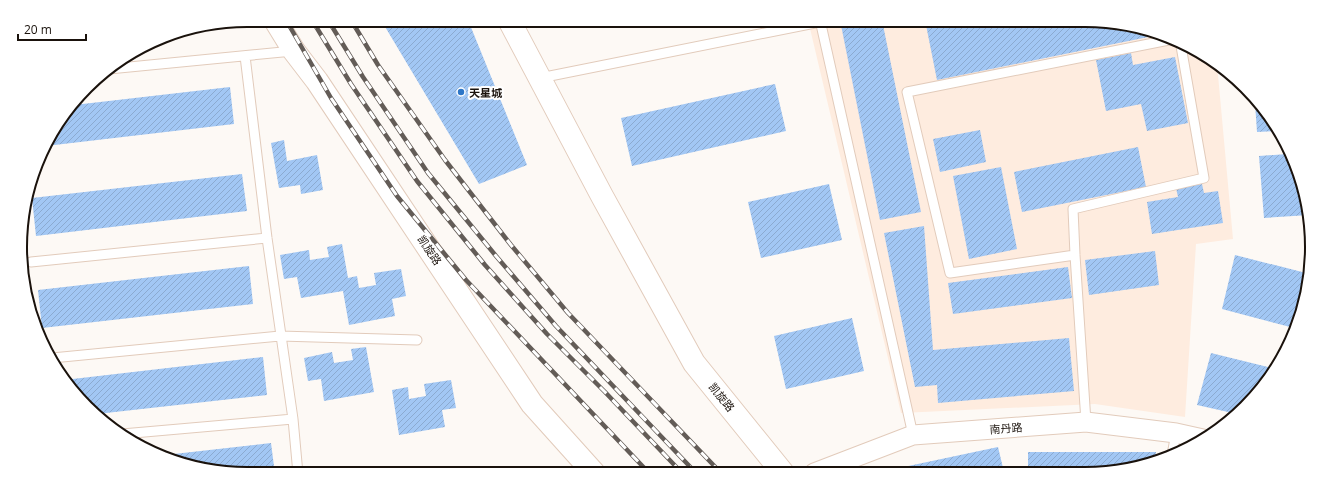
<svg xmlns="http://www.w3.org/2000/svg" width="1332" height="494" font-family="'Open Sans','Noto Sans SC',sans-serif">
  <defs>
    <pattern id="building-hatch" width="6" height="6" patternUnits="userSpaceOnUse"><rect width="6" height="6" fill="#a2c7f4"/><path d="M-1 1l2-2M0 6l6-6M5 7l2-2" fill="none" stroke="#8baad0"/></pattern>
  </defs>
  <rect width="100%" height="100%" fill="#fdf9f5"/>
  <path fill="#feecdf" d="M808,20h277l59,8 73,36 16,175 -37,5 -11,173 -90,-13 -194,9z"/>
  <path fill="url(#building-hatch)" d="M381,20h87l59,145 -48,19z
    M840,20h42l39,192 -41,8z
    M925,20h160l59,8 14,7 -221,45z
    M210,26v4l-46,8 10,-6z
    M1131,53l2,12 42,-8 13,66 -41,8 -6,-27 -35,7 -10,-51z
    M775,84l11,47 -154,35 -11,-48z
    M230,87l4,37 -188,22 4,-12 24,-29z
    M1255,103l4,5 20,23 -22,1z
    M980,130l6,32 -46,10 -7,-33z
    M284,140l3,21 30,-6 6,35 -22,4 -1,-9 -21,3 -8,-45z
    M1138,147l8,40 -124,25 -8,-40z
    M1288,154l21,61 -45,3 -5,-62z
    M1001,167l16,82 -48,10 -16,-83z
    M242,174l5,37 -211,25 -4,-38z
    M829,184l13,56 -81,18 -13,-56z
    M1202,184l2,9 14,-2 5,32 -71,11 -5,-32 31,-5 -2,-9z
    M924,226l9,124 136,-12 5,53 -136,12 -1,-18 -22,2 -31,-154z
    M342,244l6,34 9,-2 2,12 17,-3 -2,-12 27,-4 5,27 -14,3 3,17 -46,9 -6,-34 -42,7 -4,-21 -13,2 -4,-24 29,-5 1,10 19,-3 -2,-10z
    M1155,251l4,34 -70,10 -4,-35z
    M1235,255l71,18 -2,33 -10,22 -72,-19z
    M249,266l4,38 -211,24 -4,-38z
    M1068,267l4,31 -119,16 -5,-31z
    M852,318l12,53 -78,18 -12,-53z
    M366,347l8,45 -50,9 -3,-22 -13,2 -4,-23 28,-6 2,11 19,-3 -2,-11z
    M1211,353l65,16 -2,4 -37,41 -40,-9z
    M263,357l4,38 -170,19 -33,-34z
    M451,380l5,28 -14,2 3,17 -46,8 -7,-45 16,-3 1,12 17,-3 -2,-12z
    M271,443l4,31h-28l-59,-8 -23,-11z
    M998,447l6,25 -124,1v-1z
    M1028,452h128l-1,8 -40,12h-87z"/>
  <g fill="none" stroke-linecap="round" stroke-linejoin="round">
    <defs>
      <path id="service" d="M820,20l93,415
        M245,56l22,182 26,181 5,55
        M109,69l184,-18
        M540,78l280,-56
        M1075,255l-125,18 -43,-181 262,-52
        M31,262l236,-24
        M52,358l228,-22 137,4
        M1086,422l-11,-167 -2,-46 131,-31 -23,-132
        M122,434l171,-15
        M1172,455l4,-22"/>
      <path id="minor" d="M814,473l99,-38 173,-13 90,11 27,6"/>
      <path id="tertiary" d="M275,20l19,31 23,30 215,323 62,69
        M509,20l93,176 92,167 89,110"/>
    </defs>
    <use href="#service" stroke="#e2cbbb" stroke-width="11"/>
    <use href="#minor" stroke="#e2cbbb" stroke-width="21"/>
    <use href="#tertiary" stroke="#e2cbbb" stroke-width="24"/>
    <use href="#service" stroke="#fff" stroke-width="9"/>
    <use href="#minor" stroke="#fff" stroke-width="19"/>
    <use href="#tertiary" stroke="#fff" stroke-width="22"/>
    <defs>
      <path id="rail" d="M286,20l45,78 66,98 69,84 183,193
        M312,20l39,64 66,97 68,84 62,69 58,58 77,81
        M328,20l35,57 65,96 68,83 60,70 140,147
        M351,20l27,45 67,95 66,85 57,68 153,160"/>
    </defs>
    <use href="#rail" stroke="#635c57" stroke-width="4.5"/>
    <use href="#rail" stroke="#fff" stroke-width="3" stroke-dasharray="9" stroke-linecap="butt"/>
  </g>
  <circle fill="#2d76c7" stroke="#fff" stroke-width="1.5" cx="461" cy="92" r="4"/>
  <g text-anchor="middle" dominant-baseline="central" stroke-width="4" stroke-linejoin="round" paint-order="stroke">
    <g font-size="11" font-weight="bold" fill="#1a120c" stroke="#fff" text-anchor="start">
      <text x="469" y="92">天星城</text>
    </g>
    <g font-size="11" fill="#1a120c" stroke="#fff">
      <text transform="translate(430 250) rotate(56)">凯旋路</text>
      <text transform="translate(722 397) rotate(51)">凯旋路</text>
      <text transform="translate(1006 428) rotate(-4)">南丹路</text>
    </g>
  </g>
  <path d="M0 0H1332V494H0ZM247 27H1085A220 220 0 0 1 1305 247V247A220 220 0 0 1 1085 467H247A220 220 0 0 1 27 247V247A220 220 0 0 1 247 27Z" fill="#fff" fill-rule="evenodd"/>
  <path fill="none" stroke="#1a120c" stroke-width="2" d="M247 27H1085A220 220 0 0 1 1305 247V247A220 220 0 0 1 1085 467H247A220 220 0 0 1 27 247V247A220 220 0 0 1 247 27Z"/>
  <path d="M18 34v6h68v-6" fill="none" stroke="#1a120c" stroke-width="2"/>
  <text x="24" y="34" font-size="12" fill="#1a120c" stroke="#ffffff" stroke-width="3" paint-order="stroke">20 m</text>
</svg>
